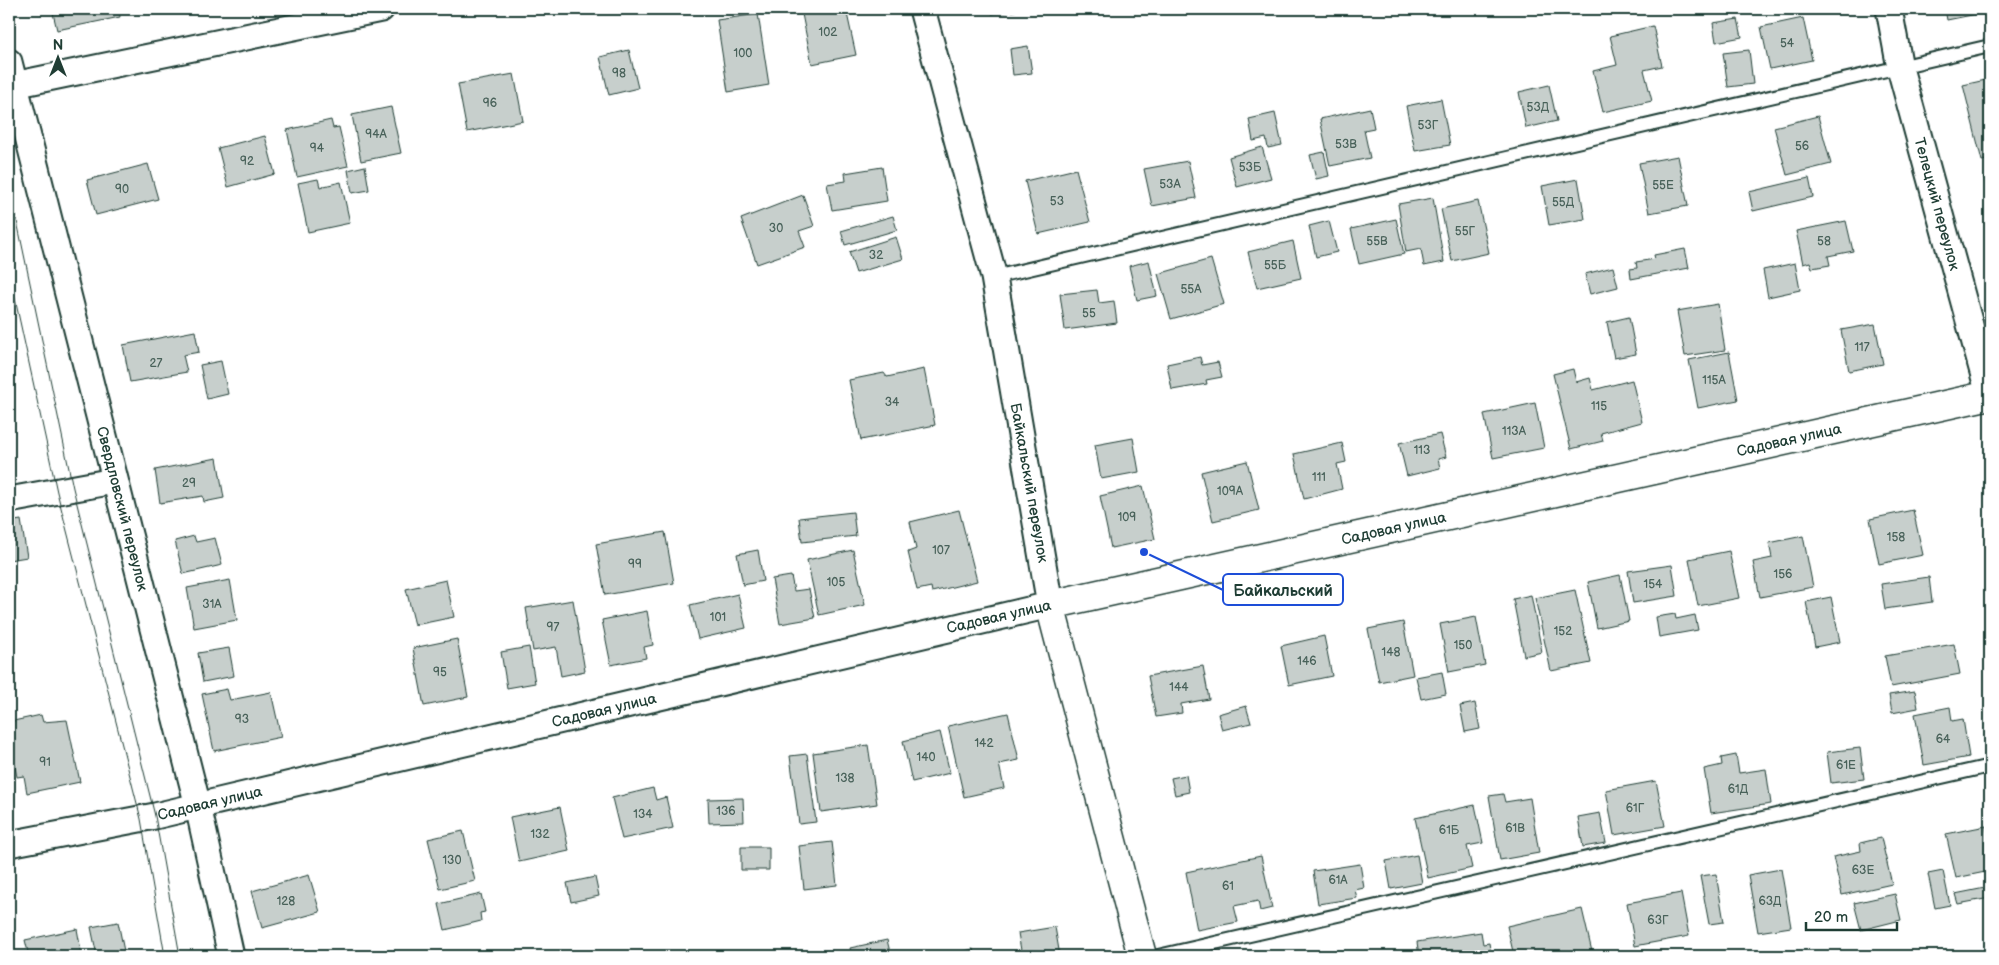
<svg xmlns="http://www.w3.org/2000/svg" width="1999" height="965" font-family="'Balsamiq Sans',sans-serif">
  <rect width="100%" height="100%" fill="#fff"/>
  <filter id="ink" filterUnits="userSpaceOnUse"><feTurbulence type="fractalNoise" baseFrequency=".02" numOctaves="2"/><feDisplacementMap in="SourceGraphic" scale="10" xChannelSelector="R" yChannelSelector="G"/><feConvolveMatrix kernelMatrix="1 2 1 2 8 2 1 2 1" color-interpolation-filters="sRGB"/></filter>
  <g filter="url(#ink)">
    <path fill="#c7cfcc" stroke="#1f3d34" d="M52,9h67l1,8 -63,13z
      M801,9h45l10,46 -44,9z
      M991,9h36l-35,5z
      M1945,9h36l1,4 -35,7z
      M758,14l11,71 -41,7 -11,-72z
      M1803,18l9,42 -42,9 -9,-42z
      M1738,19l4,18 -26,5 -3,-19z
      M1653,26l9,40 -18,4 8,31 -49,11 -10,-41 24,-6 -7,-29z
      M1028,46l4,27 -19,2 -3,-26z
      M629,50l9,38 -29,7 -9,-38z
      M1749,50l4,34 -25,3 -5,-34z
      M514,74l9,47 -56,11 -9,-48z
      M1990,79v80l-8,2 -19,-76z
      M1549,85l8,36 -31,7 -7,-36z
      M1441,99l9,46 -35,6 -9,-45z
      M391,107l10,46 -40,8 -9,-46z
      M1370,108l4,20 -10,2 6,28 -40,8 -10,-47z
      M1275,113l7,32 -14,3 -2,-10 -13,3 -4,-22z
      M1818,116l13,48 -44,11 -13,-48z
      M331,120l2,8 6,-1 9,39 -51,11 -10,-47z
      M265,136l10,38 -47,13 -10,-39z
      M1262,147l9,31 -34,9 -8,-30z
      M1324,152l5,24 -13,3 -6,-24z
      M1678,156l10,50 -39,7 -10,-50z
      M1188,161l8,37 -44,8 -8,-37z
      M148,164l10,35 -62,16 -9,-35z
      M365,166l4,24 -17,3 -4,-23z
      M882,167l5,34 -55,9 -5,-26 19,-3 -1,-8z
      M1076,169l14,53 -52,12 -13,-53z
      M1990,176v29l-6,-27z
      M1809,178l4,19 -60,14 -4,-19z
      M318,179l2,8 21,-5 9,41 -42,9 -10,-49z
      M1578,179l7,40 -36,6 -7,-39z
      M803,195l11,31 -15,5 6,16 -48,17 -16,-45z
      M1433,198l11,64 -20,4 -3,-17 -15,3 -8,-48z
      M1478,201l11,52 -37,8 -11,-52z
      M893,216l4,14 -52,15 -4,-14z
      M1396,219l8,35 -45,10 -8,-35z
      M1329,221l8,31 -21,5 -7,-31z
      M1846,221l7,30 -25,5 2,9 -18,3 -2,-6 -7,2 -7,-33z
      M896,237l7,22 -47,14 -7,-21z
      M1293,241l8,37 -44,10 -9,-36z
      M1685,249l4,19 -58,11 -1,-10 7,-1 -1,-6 19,-3 -1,-4z
      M1211,259l13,45 -53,15 -13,-45z
      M1149,261l8,35 -20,4 -8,-34z
      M1795,263l5,27 -32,7 -5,-27z
      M1613,267l5,20 -28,7 -5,-20z
      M1097,290l2,13 15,-2 3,22 -52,7 -5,-36z
      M1718,304l7,46 -40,6 -8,-45z
      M1629,317l7,37 -22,4 -7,-36z
      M1875,324l8,40 -34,7 -8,-41z
      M195,331l4,21 -16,3 4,17 -57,10 -7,-37z
      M1729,352l9,48 -40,8 -9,-48z
      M1200,357l2,8 16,-3 4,15 -16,3 1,4 -35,6 -5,-26z
      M221,361l7,33 -21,5 -7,-34z
      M924,369l11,56 -74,15 -12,-60 35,-7 3,4z
      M1573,369l3,13 14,-4 3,12 39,-10 10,42 -41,11 2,8 -32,8 -18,-75z
      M1535,403l9,45 -51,10 -9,-44z
      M1440,434l6,23 -8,2 2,9 -33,8 -8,-33z
      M1133,438l6,34 -38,7 -6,-34z
      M1342,443l4,19 -9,2 5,25 -38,10 -10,-45z
      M217,458l7,40 -20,4 -1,-6 -43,7 -5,-33z
      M1247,461l12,49 -46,11 -12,-49z
      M1143,486l12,53 -44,9 -11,-52z
      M959,510l18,71 -45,11 -1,-5 -14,3 -9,-38 8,-3 -6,-27z
      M1913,510l10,45 -44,9 -9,-45z
      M853,512l3,24 -54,6 -3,-24z
      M21,520l6,37 -18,3v-38z
      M665,532l9,51 -69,12 -9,-51z
      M194,536l2,6 19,-4 7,27 -39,9 -8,-33z
      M1803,536l10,51 -53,10 -7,-35 19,-4 -3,-15z
      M758,550l5,31 -20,4 -6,-31z
      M853,550l12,55 -46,10 -12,-55z
      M1729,551l10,47 -41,8 -9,-47z
      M1672,565l5,31 -44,7 -5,-32z
      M1620,575l9,46 -32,7 -9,-46z
      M791,576l3,15 15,-2 6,29 -35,6 -8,-45z
      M1929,577l3,25 -47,7 -4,-25z
      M230,580l7,40 -43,8 -7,-40z
      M446,580l8,37 -39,8 -9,-36z
      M1575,590l16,73 -40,8 -16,-73z
      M738,594l8,34 -48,11 -8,-34z
      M1531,595l11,57 -18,4 -11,-57z
      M1831,597l9,45 -25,5 -9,-45z
      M11,598l3,25h-5v-24z
      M573,600l12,71 -24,5 -5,-29 -23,4 -7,-43z
      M647,611l6,34 -9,2 2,11 -35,7 -9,-45z
      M1675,614l1,5 19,-4 3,15 -39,7 -3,-20z
      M1476,617l9,48 -36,7 -9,-48z
      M1403,622l10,53 -34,7 -11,-53z
      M1324,636l8,40 -43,9 -8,-39z
      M457,639l11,58 -44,9 -11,-58z
      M1954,644l6,30 -69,13 -6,-31z
      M529,647l6,36 -28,5 -6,-36z
      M229,648l5,28 -31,6 -5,-29z
      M1203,666l6,33 -28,5 1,9 -26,4 -8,-41z
      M1442,672l4,22 -25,5 -5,-22z
      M227,689l3,11 41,-8 10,45 -67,14 -12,-57z
      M1915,691l3,17 -26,5 -3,-18z
      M1475,703l5,26 -15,3 -5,-26z
      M1246,706l5,17 -29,7 -4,-16z
      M1950,707l2,14 11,-2 6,38 -45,8 -9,-51z
      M1008,713l11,47 -20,4 5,24 -40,9 -16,-71z
      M41,715l2,7 24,-2 13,62 -53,11 -3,-17 -7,1 -6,-29h-2v-26z
      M940,732l10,41 -38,9 -9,-41z
      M868,745l9,59 -56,8 -8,-59z
      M1860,748l4,31 -33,4 -4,-31z
      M807,754l9,68 -17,2 -9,-68z
      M1736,755l3,18 27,-4 5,35 -60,9 -7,-44 18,-4 -1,-7z
      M1186,775l3,17 -14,3 -4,-17z
      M1656,781l9,45 -51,9 -8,-45z
      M653,788l3,12 10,-3 7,31 -51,11 -10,-41z
      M1503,794l2,8 25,-4 9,55 -39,7 -11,-64z
      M743,798l1,24 -35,1 -1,-24z
      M1475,805l8,38 -16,3 5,22 -44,10 -13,-60z
      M560,807l9,44 -50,11 -9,-45z
      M1600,813l6,30 -23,4 -5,-30z
      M1986,826l4,19v26l-34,7 -10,-44z
      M463,831l12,50 -35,8 -12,-50z
      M1881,838l11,46 -50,11 -9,-38 28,-6 -1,-8z
      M832,842l5,43 -33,4 -5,-43z
      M741,847h28v23h-28z
      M1417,855l5,28 -31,6 -5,-28z
      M1261,856l11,52 -12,3 -2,-10 -24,5 4,16 -41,8 -11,-58z
      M1360,864l4,24 -9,2 2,8 -39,6 -5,-33z
      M1781,869l10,58 -33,5 -10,-57z
      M1943,871l7,34 -15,3 -7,-34z
      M1716,874l8,48 -15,2 -9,-48z
      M309,875l11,37 -58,16 -10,-37z
      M595,877l4,19 -28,6 -4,-19z
      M1990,887v11l-32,6 -3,-10z
      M1681,893l8,43 -54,10 -8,-43z
      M481,894l4,18 -5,1 1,8 -36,9 -6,-26z
      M1895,894l6,26 -40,10 -7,-27z
      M1582,909l11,47h-79l-7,-30z
      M118,922l7,34h-28l-6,-29z
      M1055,927l5,29h-38l-4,-23z
      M77,929l5,27h-53l-4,-16z
      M1481,932l2,12 6,-1 2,12 -72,1 -2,-14z
      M887,940l3,12 7,-1 1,5h-46l-2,-8z
      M973,949l2,7h-31z"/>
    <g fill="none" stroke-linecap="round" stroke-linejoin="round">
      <defs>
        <path id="service" d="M994,277l996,-231
          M1158,956l832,-190"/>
        <g id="minor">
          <path id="s1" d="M1889,9l11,59 90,330"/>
          <path id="s2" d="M9,62l189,744 33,150"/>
          <path d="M9,86l372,-77"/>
          <path d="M9,500l105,-19"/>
          <path id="s3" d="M9,844l146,-28 895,-211 -56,-328 -72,-268"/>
        </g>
        <g id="secondary">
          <path id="s4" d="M1142,956l-92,-351 940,-210"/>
        </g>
      </defs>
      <use href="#service" stroke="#1f3d34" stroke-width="16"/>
      <use href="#minor" stroke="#1f3d34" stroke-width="29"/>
      <use href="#secondary" stroke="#1f3d34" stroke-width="31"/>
      <use href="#service" stroke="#fff" stroke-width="12"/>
      <use href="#minor" stroke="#fff" stroke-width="25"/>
      <use href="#secondary" stroke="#fff" stroke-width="28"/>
      <path stroke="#1f3d34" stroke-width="1" d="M9,183l64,305 82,328 25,140
        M9,271l48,221 84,327 24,137"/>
    </g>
  </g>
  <g text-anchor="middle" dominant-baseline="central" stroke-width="4" stroke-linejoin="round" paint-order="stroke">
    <g font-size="12" fill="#49625a">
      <text x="828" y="32">102</text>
      <text x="1787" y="43">54</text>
      <text x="743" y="53">100</text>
      <text x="619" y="73">98</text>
      <text x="490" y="103">96</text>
      <text x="1538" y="107">53Д</text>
      <text x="1428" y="125">53Г</text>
      <text x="376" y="134">94А</text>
      <text x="1346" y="144">53В</text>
      <text x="1802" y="146">56</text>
      <text x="317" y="148">94</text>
      <text x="247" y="161">92</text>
      <text x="1250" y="167">53Б</text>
      <text x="1170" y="184">53А</text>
      <text x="1663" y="185">55Е</text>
      <text x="122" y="189">90</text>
      <text x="1057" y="201">53</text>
      <text x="1563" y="202">55Д</text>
      <text x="776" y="228">30</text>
      <text x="1465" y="231">55Г</text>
      <text x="1377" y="241">55В</text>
      <text x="1824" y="241">58</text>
      <text x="876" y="255">32</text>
      <text x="1275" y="265">55Б</text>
      <text x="1191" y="289">55А</text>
      <text x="1089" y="313">55</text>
      <text x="1862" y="347">117</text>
      <text x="156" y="363">27</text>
      <text x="1714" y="380">115А</text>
      <text x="892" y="402">34</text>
      <text x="1599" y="406">115</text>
      <text x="1514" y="431">113А</text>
      <text x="1422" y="450">113</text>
      <text x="1319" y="477">111</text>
      <text x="189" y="483">29</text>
      <text x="1230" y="491">109А</text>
      <text x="1127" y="517">109</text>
      <text x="1896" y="537">158</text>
      <text x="941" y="550">107</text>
      <text x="635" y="564">99</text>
      <text x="1783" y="574">156</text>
      <text x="836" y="582">105</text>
      <text x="1653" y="584">154</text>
      <text x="212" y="604">31А</text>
      <text x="718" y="617">101</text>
      <text x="553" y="627">97</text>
      <text x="1563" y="631">152</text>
      <text x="1463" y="645">150</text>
      <text x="1391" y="652">148</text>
      <text x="1307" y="661">146</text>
      <text x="440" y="672">95</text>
      <text x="1179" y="687">144</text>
      <text x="242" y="719">93</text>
      <text x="1943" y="739">64</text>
      <text x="984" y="743">142</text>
      <text x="926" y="757">140</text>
      <text x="45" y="762">91</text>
      <text x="1846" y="765">61Е</text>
      <text x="845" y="778">138</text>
      <text x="1738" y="789">61Д</text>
      <text x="1635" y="808">61Г</text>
      <text x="726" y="811">136</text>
      <text x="643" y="814">134</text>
      <text x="1515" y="828">61В</text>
      <text x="1449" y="830">61Б</text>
      <text x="540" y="834">132</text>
      <text x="452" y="860">130</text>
      <text x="1863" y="870">63Е</text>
      <text x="1338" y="880">61А</text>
      <text x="1228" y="886">61</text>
      <text x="286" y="901">128</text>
      <text x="1770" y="901">63Д</text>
      <text x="1658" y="920">63Г</text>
    </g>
    <g font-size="15" fill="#1f3d34" stroke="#fff">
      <text stroke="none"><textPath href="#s1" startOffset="201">Телецкий переулок</textPath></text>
      <text stroke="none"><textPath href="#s4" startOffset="1120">Садовая улица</textPath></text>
      <text transform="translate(1029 483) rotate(80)">Байкальский переулок</text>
      <text stroke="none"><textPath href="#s2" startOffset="461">Свердловский переулок</textPath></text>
      <text stroke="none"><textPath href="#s4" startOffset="715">Садовая улица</textPath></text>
      <text transform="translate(999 617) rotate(-13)">Садовая улица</text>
      <text stroke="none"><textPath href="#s3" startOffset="610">Садовая улица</textPath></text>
      <text stroke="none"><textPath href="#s3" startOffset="205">Садовая улица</textPath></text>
    </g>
  </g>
  <path fill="none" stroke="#1d4ed8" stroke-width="2" d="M1144 552L1223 590"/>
  <circle fill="#1d4ed8" stroke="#fff" stroke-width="2" cx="1144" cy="552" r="5"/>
  <rect fill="#fff" stroke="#1d4ed8" stroke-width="2" x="1223" y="574" width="120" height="31" rx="5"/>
  <g font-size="16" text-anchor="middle" font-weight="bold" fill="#1f3d34">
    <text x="1283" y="596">Байкальский</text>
  </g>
  <rect width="1999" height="965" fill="none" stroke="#fff" stroke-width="30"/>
  <rect x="15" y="15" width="1969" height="935" fill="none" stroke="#1f3d34" stroke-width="2" filter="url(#ink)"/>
  <g transform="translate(58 58)" stroke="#ffffff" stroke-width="4" paint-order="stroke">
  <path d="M0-4L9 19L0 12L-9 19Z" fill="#1f3d34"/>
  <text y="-8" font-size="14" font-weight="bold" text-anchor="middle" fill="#1f3d34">N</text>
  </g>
  <path d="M1806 922v8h91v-8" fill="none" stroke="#1f3d34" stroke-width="2.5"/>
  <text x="1814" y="922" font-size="15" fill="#1f3d34" stroke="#ffffff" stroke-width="4" paint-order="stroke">20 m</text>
</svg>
